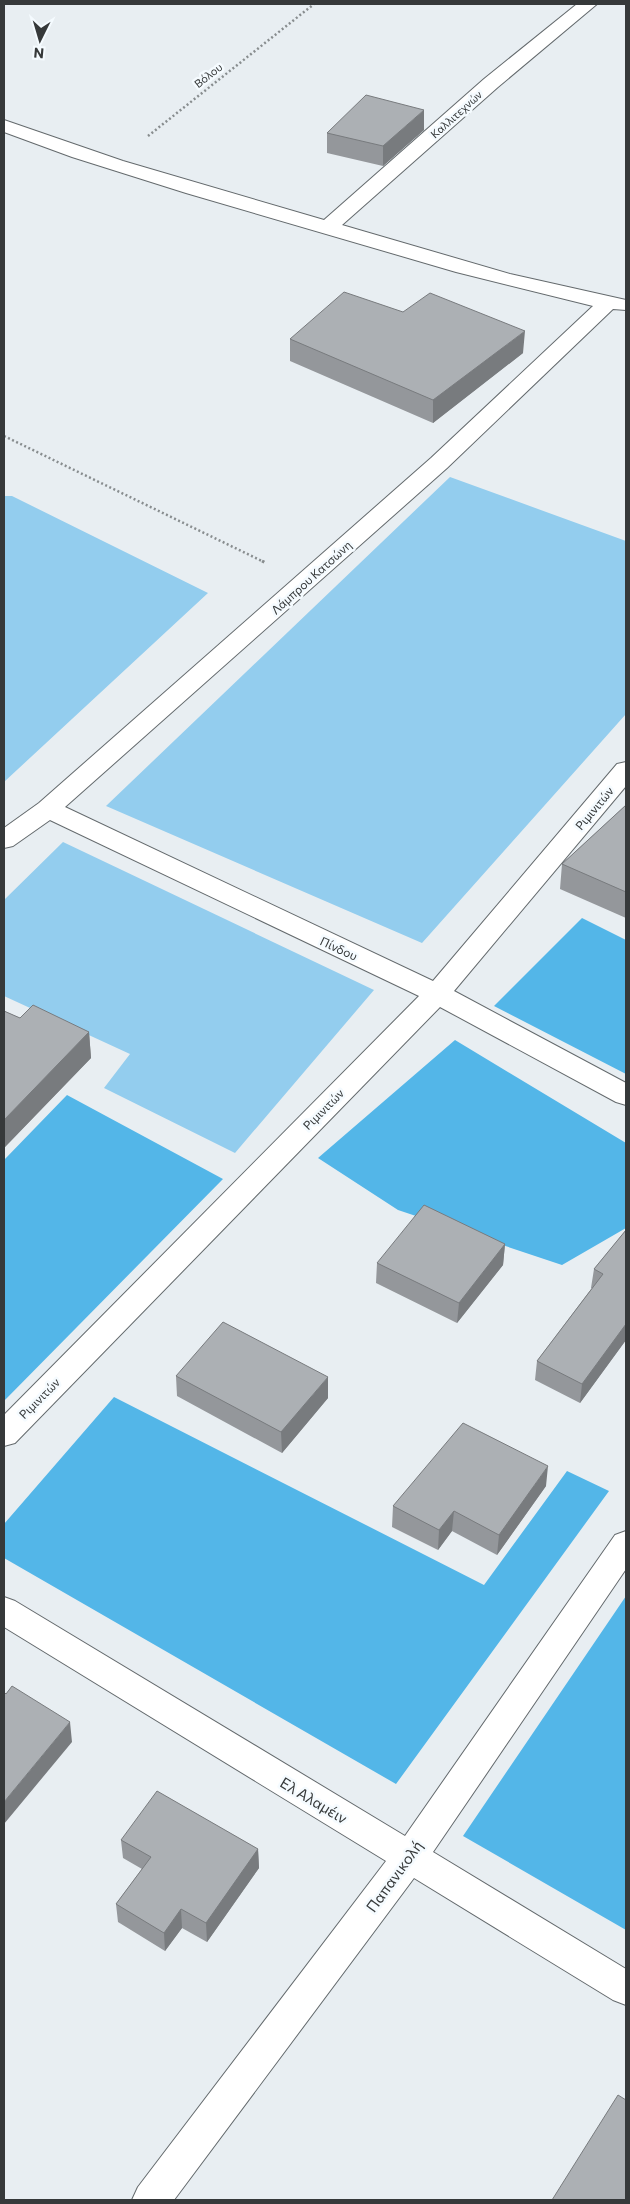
<svg xmlns="http://www.w3.org/2000/svg" width="630" height="2204" font-family="Commissioner,sans-serif">
  <rect width="100%" height="100%" fill="#e8eef2"/>
  <path fill="#93cdee" d="M450,477l176,64v173l-204,229 -316,-137z
    M4,496h8l196,97 -204,189z
    M63,842l311,148 -139,163 -131,-65 26,-34 -126,-58v-96z"/>
  <path fill="#53b6e8" d="M582,918l44,22v134l-132,-68z
    M455,1040l171,103v85l-64,37 -164,-55 -80,-52z
    M67,1095l156,84 -219,222v-241z
    M114,1397l370,188 83,-114 42,20 -213,293 -392,-226v-34z
    M626,1596v334l-163,-94z"/>
  <g fill="none" stroke-linecap="round" stroke-linejoin="round">
    <defs>
      <path id="minor" d="M577,4h20l-99,83 -156,138 168,49 116,26v10l-13,-1 -166,159 -382,339 368,174 184,-217 9,-2v24l-172,205 172,92v22l-10,-3 -176,-95 -425,436 -11,3v-31l415,-419 -369,-176 -37,26 -9,2v-20l35,-25 392,-345 162,-152 -137,-34 -270,-79 -114,-36 -68,-25v-12l119,41 201,59 160,-141z
        M626,1531v38l-193,283 193,117v36l-13,-5 -199,-122 -240,322h-42l6,-13 248,-326 -382,-234v-30l11,4 390,235 210,-301z"/>
    </defs>
    <use href="#minor" stroke="#646a6d" stroke-width="2"/>
    <path stroke="#888d8f" stroke-width="2.5" stroke-dasharray="2 2.5" stroke-linecap="butt" d="M148,136l166,-132
      M4,436l260,126"/>
    <path stroke="#888d8f" stroke-width="3" stroke-dasharray="2.5 4" stroke-linecap="butt" d="M262,561l4,2"/>
    <use href="#minor" fill="#fff" fill-rule="evenodd"/>
  </g>
  <path fill="#94979b" d="M424,130l-41,36 -56,-13v-20z
    M403,312l120,41 -90,70 -143,-62v-22z
    M626,805v113l-66,-29 2,-25z
    M4,1011l16,7 69,14 2,26 -86,89h-1z
    M626,1230v110l-46,63 -45,-23 2,-19 55,-73h-1l3,-19z
    M505,1244l-2,21 -46,58 -81,-40 1,-20z
    M176,1376l152,22 -46,55 -105,-57z
    M546,1486l-49,69 -45,-24 -14,19 -46,-23 1,-21z
    M121,1840l137,9 1,19 -52,74 -25,-14 -17,23 -47,-29 -2,-18 26,-35 -19,-11z"/>
  <path fill="#787b7e" d="M424,110v20l-41,36v-20z
    M525,331l-2,22 -90,70v-23z
    M89,1032l2,26 -86,89 -1,-12v-15z
    M505,1244l-2,21 -46,58 2,-20z
    M626,1324v16l-46,63 2,-19z
    M328,1377v21l-46,55 -1,-21z
    M548,1466l-2,20 -49,69 2,-20z
    M454,1511l-2,20 -14,19 1,-20z
    M70,1722l2,20 -68,82v-22z
    M258,1849l1,19 -52,74 -1,-19z
    M181,1909l1,19 -17,23 -1,-18z"/>
  <path fill="#acb0b4" stroke="#787b7e" d="M366,95l58,15 -41,36 -56,-13z
    M344,292l59,20 27,-19 95,38 -92,69 -143,-61z
    M626,805v87l-64,-28z
    M33,1005l56,27 -85,88v-109l16,7z
    M424,1205l81,39 -46,59 -82,-40z
    M626,1230v94l-44,60 -45,-23 66,-87 -9,-5z
    M223,1322l105,55 -47,55 -105,-56z
    M463,1423l85,43 -49,69 -45,-24 -15,19 -46,-24z
    M12,1686l58,36 -66,80v-110l2,2z
    M157,1791l101,58 -52,74 -25,-14 -17,24 -48,-29 35,-47 -30,-17z
    M618,2095l8,5v100h-74z"/>
  <g text-anchor="middle" dominant-baseline="central" stroke-width="5" stroke-linejoin="round" paint-order="stroke">
    <g font-size="11" fill="#36393a" stroke="#f5fbff">
      <text transform="translate(208 75) rotate(-38)">Βόλου</text>
      <text transform="translate(456 114) rotate(-42)">Καλλιτεχνών</text>
    </g>
    <g font-size="12" fill="#36393a" stroke="#f5fbff">
      <text transform="translate(311 577) rotate(-42)">Λάμπρου Κατσώνη</text>
      <text transform="translate(594 808) rotate(-50)">Ριμινιτών</text>
      <text transform="translate(339 948) rotate(25)">Πίνδου</text>
      <text transform="translate(323 1109) rotate(-45)">Ριμινιτών</text>
      <text transform="translate(39 1398) rotate(-45)">Ριμινιτών</text>
    </g>
    <g font-size="15" fill="#36393a" stroke="#f5fbff">
      <text transform="translate(314 1800) rotate(31)">Ελ Αλαμέιν</text>
      <text transform="translate(394 1876) rotate(-54)">Παπανικολή</text>
    </g>
  </g>
  <rect width="630" height="2204" fill="none" stroke="#36393a" stroke-width="10"/>
  <g transform="translate(40 40) rotate(185)" stroke="#f5fbff" stroke-width="4" paint-order="stroke">
  <path d="M0-4L9 19L0 12L-9 19Z" fill="#36393a"/>
  <text y="-8" font-size="14" font-weight="bold" text-anchor="middle" fill="#36393a">N</text>
  </g>
</svg>
